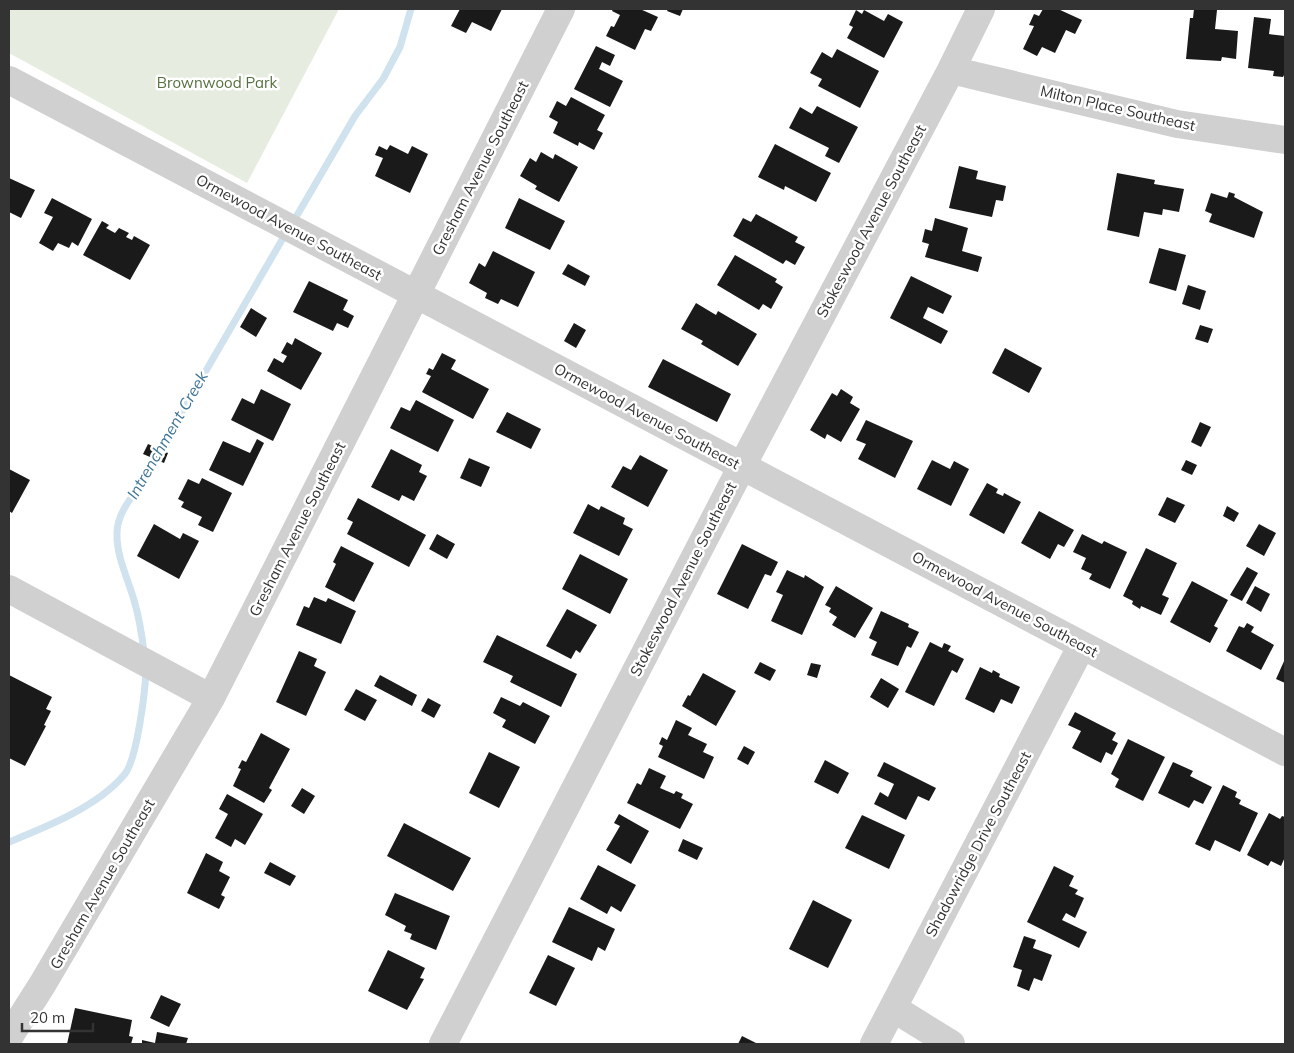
<svg xmlns="http://www.w3.org/2000/svg" width="1294" height="1053" font-family="Mulish,sans-serif">
  <rect width="100%" height="100%" fill="#fff"/>
  <path fill="#e6ecdf" d="M9,9h330l-92,174 -238,-130z"/>
  <g fill="none" stroke-linecap="round" stroke-linejoin="round">
    <path stroke="#cfe2ee" stroke-width="7" d="M292,224l63,-108 28,-37 17,-32 11,-38
      M144,653c-2,-18 -5,-36 -10,-53 -6,-21 -18,-45 -17,-67 0,-16 10,-30 19,-42l150,-258
      M9,842c37,-15 88,-35 115,-67 13,-14 21,-83 22,-104"/>
  </g>
  <path fill="#1a1a1a" d="M460,9h42l-11,22 -19,-9 -6,11 -15,-7z
    M613,9h27l18,8 -7,14 -6,-2 -10,21 -29,-14 5,-10 3,1 6,-12 -8,-4z
    M668,9h15l-3,7 -13,-5z
    M1043,9h15l24,11 -7,14 -9,-4 -11,23 -13,-6 -5,9 -14,-7 11,-23 -5,-1 5,-11 5,2z
    M1194,9l23,1 -2,19 23,2 -2,28 -14,-2 -1,4 -35,-2 4,-41h3z
    M856,10l6,4 2,-4 20,11 4,-7 15,8 -19,36 -37,-20 6,-11 -4,-2z
    M1254,17l17,2 -2,15 16,2v37l-2,4 -10,-1 1,-5 -26,-3z
    M596,46l19,9 -5,11 -8,-4 -3,7 24,12 -13,26 -36,-18z
    M837,49l42,22 -19,37 -42,-22 4,-7 -12,-6 12,-21 10,6z
    M571,97l34,18 -8,15 6,3 -9,17 -15,-8 -1,4 -25,-13 5,-11 -9,-5 8,-16 9,5z
    M817,106l41,21 -19,36 -14,-7 4,-8 -40,-20 11,-21 12,7z
    M775,144l56,29 -15,29 -31,-16 -1,4 -26,-13z
    M390,145l18,9 4,-8 16,8 -18,39 -35,-17 8,-18 -8,-3 4,-9 8,4z
    M541,152l12,7 2,-5 23,13 -19,35 -24,-13 2,-3 -17,-10 10,-18 6,4z
    M959,166l19,5 -2,8 30,7 -3,15 -7,-1 -4,17 -43,-9z
    M1117,173l38,7 -1,4 30,5 -5,23 -16,-3 -1,6 -18,-3 -5,25 -32,-7z
    M9,178l26,12 -14,28 -12,-6z
    M1229,192l6,2 -1,3 29,15 -9,26 -45,-16 3,-8 -7,-3 6,-18 16,5z
    M52,198l40,21 -14,27 -6,-4 -3,6 -11,-5 -5,8 -14,-8 14,-26 -9,-4z
    M519,198l46,23 -15,29 -45,-22z
    M756,214l42,23 -3,5 10,5 -10,18 -9,-5 -3,4 -50,-28 10,-18 8,4z
    M935,218l33,10 -6,23 20,6 -4,15 -53,-15 4,-13 -7,-2 3,-13 7,2z
    M102,221l7,4 -3,3 9,5 4,-5 10,5 -3,4 6,3 2,-4 16,9 -20,35 -47,-25z
    M1159,248l27,7 -10,36 -27,-8z
    M493,251l42,21 -17,35 -17,-8 -3,5 -13,-6 2,-5 -18,-10 10,-20 6,4z
    M735,255l42,24 -2,3 8,5 -12,22 -8,-5 -4,6 -42,-25z
    M568,264l22,12 -5,10 -23,-12z
    M911,276l41,20 -9,18 -15,-7 -5,11 25,13 -7,13 -51,-26z
    M309,281l39,19 -5,10 11,6 -6,12 -11,-5 -4,8 -40,-19z
    M1188,285l18,6 -6,19 -18,-6z
    M696,303l20,12 2,-4 39,23 -19,32 -37,-22 2,-3 -22,-12z
    M251,308l16,10 -11,19 -16,-10z
    M574,323l12,7 -10,18 -12,-7z
    M1200,325l13,4 -5,14 -13,-4z
    M295,338l27,15 -21,37 -34,-19 7,-13 9,5 4,-7 -6,-3 6,-11 5,3z
    M1005,348l37,20 -13,25 -37,-20z
    M442,353l14,7 -5,9 38,20 -16,30 -51,-27 9,-16 -5,-2 3,-6 4,2z
    M663,359l68,35 -14,28 -69,-35z
    M261,389l30,15 -18,37 -42,-21 11,-22 12,6z
    M841,389l12,8 -3,6 10,6 -19,33 -14,-8 -2,5 -15,-9 22,-37 5,3z
    M416,400l38,20 -16,32 -48,-24 11,-21 9,4z
    M507,412l34,17 -10,20 -35,-17z
    M866,420l47,21 -18,37 -37,-19 8,-15 -10,-4z
    M1200,422l11,5 -10,20 -10,-5z
    M257,439l7,4 -21,43 -34,-16 14,-29 27,12z
    M148,444l20,9 -4,10 -21,-9z
    M391,449l31,16 -3,7 8,4 -13,25 -12,-6 -3,6 -28,-14z
    M640,455l28,15 -20,37 -37,-20 12,-21 8,4z
    M469,458l21,9 -9,20 -21,-9z
    M932,460l18,9 4,-8 15,8 -18,37 -34,-17z
    M1186,460l11,5 -5,10 -11,-5z
    M9,469l21,11 -18,33 -3,-2z
    M202,478l30,15 -19,39 -15,-7 4,-8 -21,-10 3,-5 -6,-3 10,-20 11,5z
    M987,483l11,6 -2,4 7,3 1,-3 17,9 -17,32 -35,-19z
    M1167,497l18,8 -10,18 -17,-8z
    M358,498l68,37 -17,32 -62,-33 6,-12 -6,-3z
    M588,504l11,6 2,-4 24,12 -2,6 10,5 -14,27 -46,-23z
    M1227,506l12,7 -5,9 -11,-6z
    M1039,511l35,19 -10,17 -6,-3 -8,15 -29,-16z
    M154,524l26,15 3,-6 16,8 -20,38 -42,-23z
    M1259,524l17,9 -12,23 -18,-10z
    M437,534l18,10 -8,15 -18,-10z
    M1082,534l20,10 2,-3 23,11 -17,37 -21,-10 3,-5 -11,-5 5,-11 -13,-6z
    M742,544l36,18 -7,14 -6,-2 -17,35 -31,-15z
    M341,546l33,17 -20,39 -29,-15 11,-23 -3,-2z
    M1146,548l31,15 -15,32 7,3 -8,17 -20,-9 -1,3 -8,-5 1,-3 -10,-5z
    M580,554l48,25 -18,35 -48,-25z
    M1247,567l11,6 -16,28 -12,-6z
    M787,570l17,8 1,-3 19,12 -22,48 -31,-14 12,-26 -7,-3z
    M1192,581l36,19 -14,26 4,2 -8,15 -40,-21z
    M836,586l37,22 -18,30 -23,-13 5,-8 -8,-5 2,-4 -6,-3z
    M1255,586l15,8 -9,18 -15,-9z
    M314,597l12,5 2,-4 28,13 -15,33 -45,-19 8,-19 5,2z
    M567,609l30,16 -17,28 -4,-3 -5,9 -25,-13z
    M881,611l28,13 -1,3 11,5 -8,16 -4,-2 -9,20 -27,-11 6,-13 -8,-4z
    M1247,623l7,4 -3,5 23,13 -13,25 -35,-19 13,-25 5,2z
    M497,635l80,39 -16,33 -51,-25 3,-6 -30,-14z
    M930,642l12,6 2,-5 7,3 -3,5 16,8 -7,14 -5,-3 -18,36 -29,-14z
    M299,651l18,8 -3,7 12,6 -20,44 -30,-14z
    M1285,659v24l-9,-4z
    M760,662l16,8 -6,11 -16,-8z
    M811,663l10,2 -4,13 -10,-3z
    M980,667l12,6 1,-3 7,4 -1,3 21,10 -8,17 -11,-5 -7,14 -29,-14z
    M703,673l33,18 -20,35 -34,-20 6,-11 2,1z
    M9,675l43,22 -6,12 5,2 -7,14 2,1 -21,40 -16,-8z
    M380,675l37,20 -5,11 -38,-20z
    M881,678l18,11 -11,19 -18,-11z
    M356,689l21,11 -12,21 -21,-11z
    M501,697l19,9 3,-4 27,14 -15,28 -33,-17 4,-7 -13,-7z
    M428,698l13,7 -7,13 -13,-7z
    M1075,712l41,21 -4,7 6,3 -6,12 -6,-3 -5,11 -29,-15 9,-17 -13,-6z
    M676,720l16,8 -4,7 19,9 -4,8 11,5 -10,22 -46,-22 5,-11 -4,-2 3,-7 5,3z
    M261,733l29,16 -21,39 3,2 -8,13 -31,-17 8,-17 -3,-1 4,-8 4,2z
    M1128,739l37,18 -22,44 -28,-14 4,-8 -8,-5z
    M744,746l11,6 -7,13 -11,-6z
    M489,752l31,15 -21,41 -30,-15z
    M825,760l24,13 -11,21 -24,-12z
    M884,762l52,26 -7,13 -11,-5 -12,24 -32,-16 6,-12 8,5 6,-13 -17,-8z
    M1173,762l20,9 -3,5 22,11 -9,17 -9,-4 -5,8 -31,-15z
    M649,768l17,8 -6,12 14,6 2,-3 7,3 -2,4 12,6 -13,25 -53,-26 10,-20 4,2z
    M1223,785l14,7 -2,5 6,3 -2,4 19,9 -18,39 -25,-12 -5,11 -15,-7z
    M302,788l13,8 -11,18 -13,-8z
    M227,794l36,20 -18,31 -10,-6 -4,8 -16,-9 13,-24 -9,-5z
    M1269,813l11,6 2,-3 3,1v40l-4,9 -10,-5 -3,5 -21,-11z
    M619,814l30,17 -18,33 -25,-14 14,-24 -6,-3z
    M862,815l43,20 -16,34 -44,-21z
    M404,823l67,35 -18,33 -66,-35z
    M683,839l20,9 -6,12 -19,-9z
    M206,853l17,9 -4,9 11,6 -9,18 4,2 -6,12 -32,-16z
    M270,862l26,14 -6,10 -26,-13z
    M598,865l38,20 -15,27 -10,-6 -4,8 -27,-15z
    M1054,866l20,10 -5,10 9,4 -3,4 9,4 -9,20 -9,-5 -4,7 25,12 -8,16 -52,-26z
    M395,893l55,23 -14,34 -26,-11 2,-5 -8,-3 2,-5 -21,-11z
    M813,900l39,20 -24,48 -39,-19z
    M569,907l46,22 -10,22 -7,-4 -6,14 -40,-19z
    M1024,936l12,4 -3,8 19,7 -10,26 -8,-3 -5,13 -12,-5 5,-16 -9,-3z
    M388,950l37,18 -5,10 4,1 -17,31 -39,-19z
    M548,955l27,13 -19,38 -27,-13z
    M161,995l20,9 -12,23 -19,-9z
    M75,1008l57,12 -3,16 4,1 -2,7h-64z
    M157,1032l31,6 -2,6h-44v-4l13,3z
    M742,1036l16,8h-20z"/>
  <g fill="none" stroke-linecap="round" stroke-linejoin="round">
    <path stroke="#d0d0d0" stroke-width="28" d="M951,70l226,54 108,16
      M9,80l1276,672
      M9,589l202,109
      M893,1008l58,36
      M9,1037l33,-52 169,-287 350,-689
      M443,1044l299,-578 209,-396 30,-61
      M874,1044l208,-399"/>
  </g>
  <g text-anchor="middle" dominant-baseline="central" stroke-width="5" stroke-linejoin="round" paint-order="stroke">
    <g font-size="15" fill="#56703f" stroke="#fff">
      <text x="217" y="82">Brownwood Park</text>
    </g>
    <g font-size="15" fill="#333" stroke="#fff">
      <text transform="translate(1118 108) rotate(13)">Milton Place Southeast</text>
      <text transform="translate(480 168) rotate(-63)">Gresham Avenue Southeast</text>
      <text transform="translate(871 221) rotate(-62)">Stokeswood Avenue Southeast</text>
      <text transform="translate(289 227) rotate(28)">Ormewood Avenue Southeast</text>
      <text transform="translate(647 416) rotate(28)">Ormewood Avenue Southeast</text>
      <text transform="translate(297 529) rotate(-63)">Gresham Avenue Southeast</text>
      <text transform="translate(683 579) rotate(-63)">Stokeswood Avenue Southeast</text>
      <text transform="translate(1005 604) rotate(28)">Ormewood Avenue Southeast</text>
      <text transform="translate(978 844) rotate(-62)">Shadowridge Drive Southeast</text>
      <text transform="translate(102 884) rotate(-60)">Gresham Avenue Southeast</text>
    </g>
    <g font-size="16" font-style="italic" fill="#3f7597" stroke="#fff">
      <text transform="translate(167 435) rotate(-60)">Intrenchment Creek</text>
    </g>
  </g>
  <rect width="1294" height="1053" fill="none" stroke="#333333" stroke-width="20"/>
  <path d="M22 1023v8h71v-8" fill="none" stroke="#333333" stroke-width="2.5"/>
  <text x="30" y="1023" font-size="15" fill="#333333" stroke="#ffffff" stroke-width="4" paint-order="stroke">20 m</text>
</svg>
